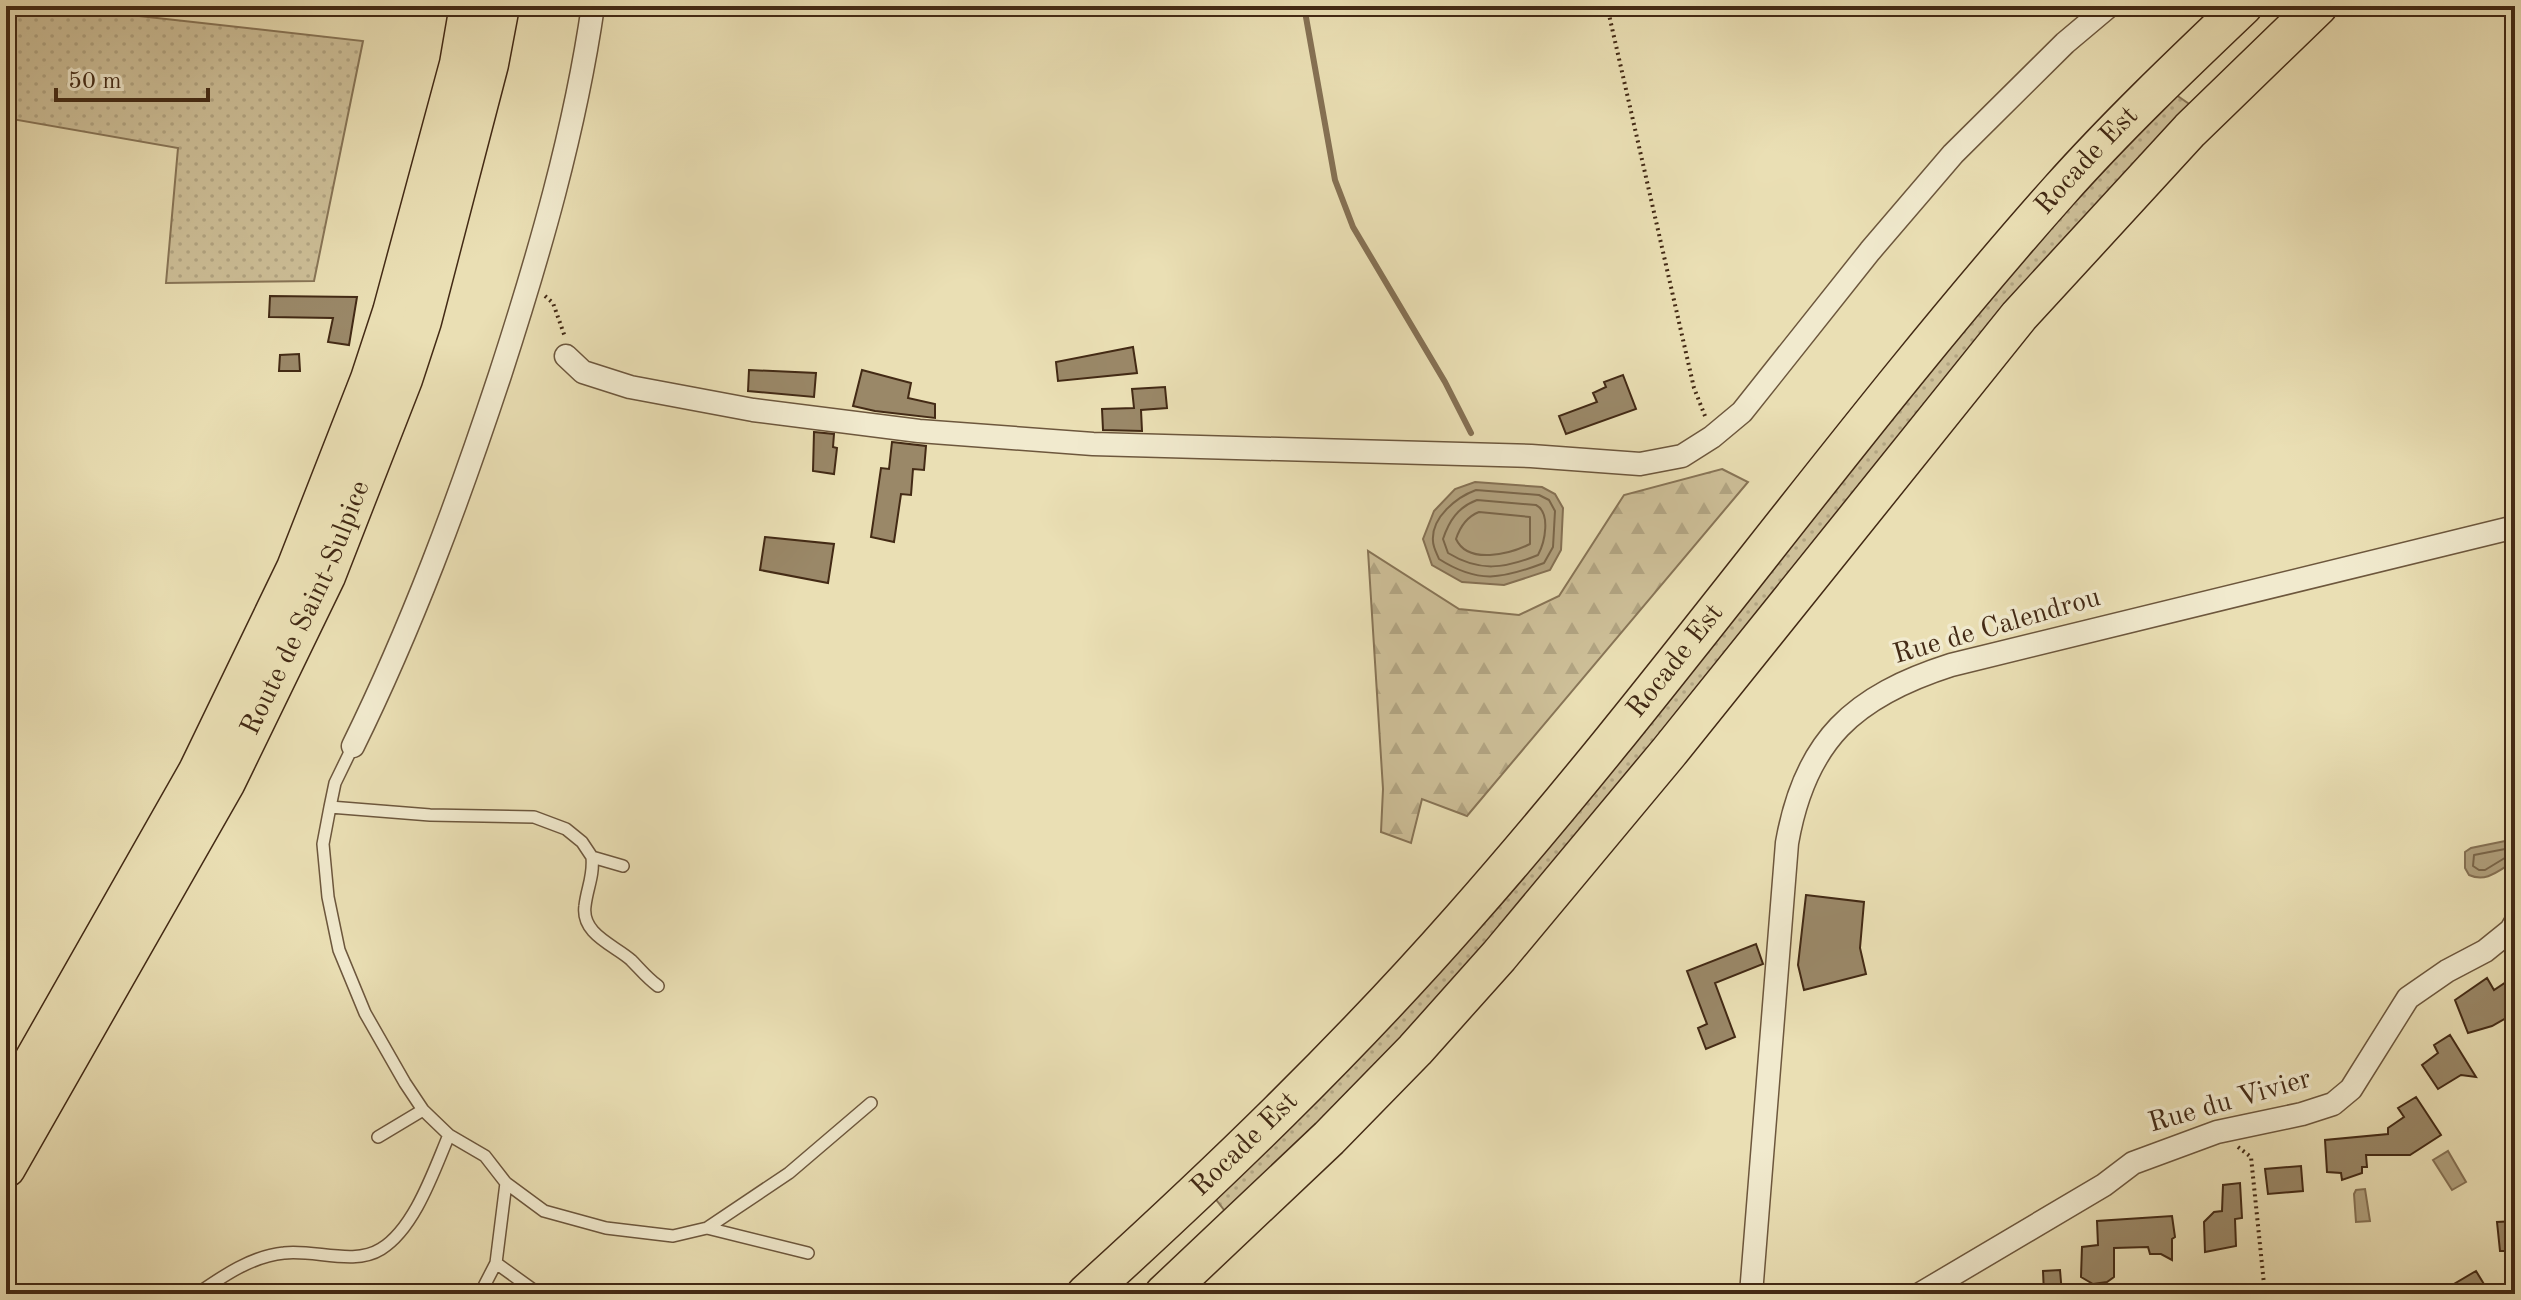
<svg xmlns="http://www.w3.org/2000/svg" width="2521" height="1300" font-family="'Old Standard TT',serif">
  <defs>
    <pattern id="grass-dots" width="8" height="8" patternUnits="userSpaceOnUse" patternTransform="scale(2)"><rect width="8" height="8" fill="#cec099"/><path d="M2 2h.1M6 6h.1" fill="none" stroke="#b2a583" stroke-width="1.8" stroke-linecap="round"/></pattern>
    <pattern id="forest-firs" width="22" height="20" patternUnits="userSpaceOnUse" patternTransform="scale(2)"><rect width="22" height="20" fill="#cec099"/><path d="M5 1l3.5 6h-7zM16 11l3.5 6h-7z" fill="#b2a583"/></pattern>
  </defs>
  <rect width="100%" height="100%" fill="#eadfb4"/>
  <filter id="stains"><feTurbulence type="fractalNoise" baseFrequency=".0025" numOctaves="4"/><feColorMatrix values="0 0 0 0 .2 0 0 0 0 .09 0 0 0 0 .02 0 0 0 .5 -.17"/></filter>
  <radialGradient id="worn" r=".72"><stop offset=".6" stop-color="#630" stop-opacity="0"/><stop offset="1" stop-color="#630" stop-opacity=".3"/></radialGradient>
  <path fill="url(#grass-dots)" stroke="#887557" stroke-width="2" d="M6,6h43l314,35 -49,240 -148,2 12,-135 -172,-30z
    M2172,92l20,14 -774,919 -190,190 -14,-18 770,-897z"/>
  <path fill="url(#forest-firs)" stroke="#887557" stroke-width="2" d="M1722,469l26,13 -281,334 -45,-17 -11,44 -30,-11 2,-43 -15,-238 91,58 60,6 40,-19 65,-101z"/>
  <path fill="#b1a17e" stroke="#857154" stroke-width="2" d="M1475,482l67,5 13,7 8,14 -2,42 -11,20 -46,15 -42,-3 -30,-17 -9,-26 11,-28 21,-22z
    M2515,839v22c-16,9 -28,22 -46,14l-4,-7v-16l6,-4z
    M2448,1151l18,31 -14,8 -19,-30z
    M2365,1189l5,32 -14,1 -2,-28 2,-4z"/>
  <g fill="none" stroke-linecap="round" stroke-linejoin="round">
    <path stroke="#7a664a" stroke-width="2" d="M1476,490l63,5 10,5 6,11 -2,36 -9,16c-42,16 -66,21 -105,-4 -2,-5 -6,-12 -6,-18 -2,-24 24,-44 43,-51z
      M1477,500l59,5c15,8 9,37 2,50 -34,14 -59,17 -90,-2l-5,-14c6,-18 15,-32 34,-39z
      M1479,512l51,5v27c-20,10 -62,21 -74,-5 4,-12 10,-22 23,-27z
      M2505,849l4,3 -1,4 -23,14h-6l-6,-4 1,-11z"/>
    <path stroke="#857154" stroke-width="6" d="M1304,6l31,174 18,47 92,155 26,51"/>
  </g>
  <path fill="#9a8868" stroke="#432a15" stroke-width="2" d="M270,296l87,1 -8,48 -21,-3 5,-24 -64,-1z
    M1133,347l4,26 -79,8 -2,-19z
    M299,354l1,17h-21l1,-16z
    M749,370l67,3 -2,24 -66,-6z
    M862,370l49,13 -3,15 27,6v14l-60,-7 -22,-5z
    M1623,375l13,34 -70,25 -7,-18 38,-14 -4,-9 13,-6 -2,-5z
    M1165,387l2,21 -26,2 1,21 -39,-1 -1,-21 32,-1 -2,-19z
    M814,432l20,2 -1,13 4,1 -3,26 -21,-3z
    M892,442l34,4 -2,24 -11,-1 -2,26 -10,-1 -7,48 -23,-5 10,-69 8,1z
    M765,537l69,7 -6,39 -68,-13z
    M1806,895l58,7 -4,46 6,26 -62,16 -6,-25z
    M1756,944l7,20 -48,19 20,54 -29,12 -8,-21 9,-4 -20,-53z
    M2515,976v37l-23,13 -24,7 -13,-33 32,-22 7,12z
    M2450,1035l26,42 -15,-2 -23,14 -16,-24 16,-12 -4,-8z
    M2416,1097l25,38 -31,20h-44l1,12h-5v6l-20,7 -1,-7 -14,-1 -2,-32 63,-6v-6l16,-11 -6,-9z
    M2301,1166l2,25 -35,3 -3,-25z
    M2240,1183l2,35 -7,1 1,27 -31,6 -1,-30 10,-10 8,-1 1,-26z
    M2172,1216l3,21 -3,2v21l-11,-6h-11l-2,-7 -34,1v29l-7,5 -14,2 -12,-7 1,-30 16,-2 -1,-24z
    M2515,1221v30h-15l-3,-29z
    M2060,1270l2,24h-18l-1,-23z
    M2476,1271l14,23h-53z"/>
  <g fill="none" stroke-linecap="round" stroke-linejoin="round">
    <defs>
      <path id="service" d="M353,746l-18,37 -5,24 100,8 104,2 32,12 16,13 10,15 31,9
        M330,807l-7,37 5,53 11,53 26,63 40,70 18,27 26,25 36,21 21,27 38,28 62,17 67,8 34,-8 101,25
        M592,857c2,19 -5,31 -7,49 -4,28 29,39 46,54 9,9 16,18 27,26
        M378,1137l45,-27
        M707,1228l82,-55 82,-70
        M496,1263l43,31
        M197,1294c26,-18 55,-38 87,-41 30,-4 70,13 97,-4 34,-21 53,-79 68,-114
        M480,1294l16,-31 10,-80"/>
      <path id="minor" d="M566,356l17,16 47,15 123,23 166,21 174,13 438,12 109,8 42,-8 30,-19 30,-25 128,-161 83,-97 112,-111 44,-37
        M353,746c59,-120 105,-244 147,-371 39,-120 75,-244 93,-369
        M1751,1294l36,-451c18,-103 67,-147 164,-178l564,-138
        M1920,1294l184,-109 29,-22 84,-31 85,-18 31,-10 18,-15 57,-91 39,-27 38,-20 26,-21 4,-7"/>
      <g id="trunk">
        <path d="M6,1109l192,-338 98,-203 74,-189 22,-67 67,-248 10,-58"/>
        <path id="s1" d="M6,1168l220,-386 100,-206 77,-197 19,-58 67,-257 11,-58"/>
        <path id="s2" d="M1086,1294c131,-119 259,-242 376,-375 208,-235 388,-493 597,-728 58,-65 121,-125 184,-185"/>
        <path d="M1164,1294l165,-156 86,-88 84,-94 170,-204 350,-436 171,-186 128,-124"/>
      </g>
    </defs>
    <use href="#service" stroke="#6d573d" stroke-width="14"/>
    <use href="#minor" stroke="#6d573d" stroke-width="25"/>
    <use href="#trunk" stroke="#432a15" stroke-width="41"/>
    <path stroke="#432a15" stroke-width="4" stroke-dasharray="2 4" stroke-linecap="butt" d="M1607,6l87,382 11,28
      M545,296l8,7 12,34
      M2238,1147l13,10 14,137"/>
    <use href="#service" stroke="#f1eace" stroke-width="11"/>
    <use href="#minor" stroke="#f1eace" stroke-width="22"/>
    <use href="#trunk" stroke="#eadfb4" stroke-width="38"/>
  </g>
  <g text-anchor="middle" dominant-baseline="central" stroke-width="7" stroke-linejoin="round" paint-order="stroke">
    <g font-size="28" fill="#432a15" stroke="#f1eace">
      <text stroke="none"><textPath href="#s2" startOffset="1514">Rocade Est</textPath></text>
      <text stroke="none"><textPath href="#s1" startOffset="636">Route de Saint-Sulpice</textPath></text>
      <text transform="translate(1997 627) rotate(-16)">Rue de Calendrou</text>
      <text stroke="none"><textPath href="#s2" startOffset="866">Rocade Est</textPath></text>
      <text transform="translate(2230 1102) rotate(-16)">Rue du Vivier</text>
      <text stroke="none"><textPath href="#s2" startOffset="218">Rocade Est</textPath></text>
    </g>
  </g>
  <rect width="2521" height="1300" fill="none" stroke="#eadfb4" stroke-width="32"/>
  <rect x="8" y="8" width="2505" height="1284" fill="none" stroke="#432a15" stroke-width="4"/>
  <rect x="16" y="16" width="2489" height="1268" fill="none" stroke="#432a15" stroke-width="2"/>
  <path d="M56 88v12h152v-12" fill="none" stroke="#432a15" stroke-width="4"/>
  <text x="68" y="88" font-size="24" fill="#432a15" stroke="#f1eace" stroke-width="6" paint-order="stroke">50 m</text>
  <rect width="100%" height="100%" filter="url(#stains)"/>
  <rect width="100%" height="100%" fill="url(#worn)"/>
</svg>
